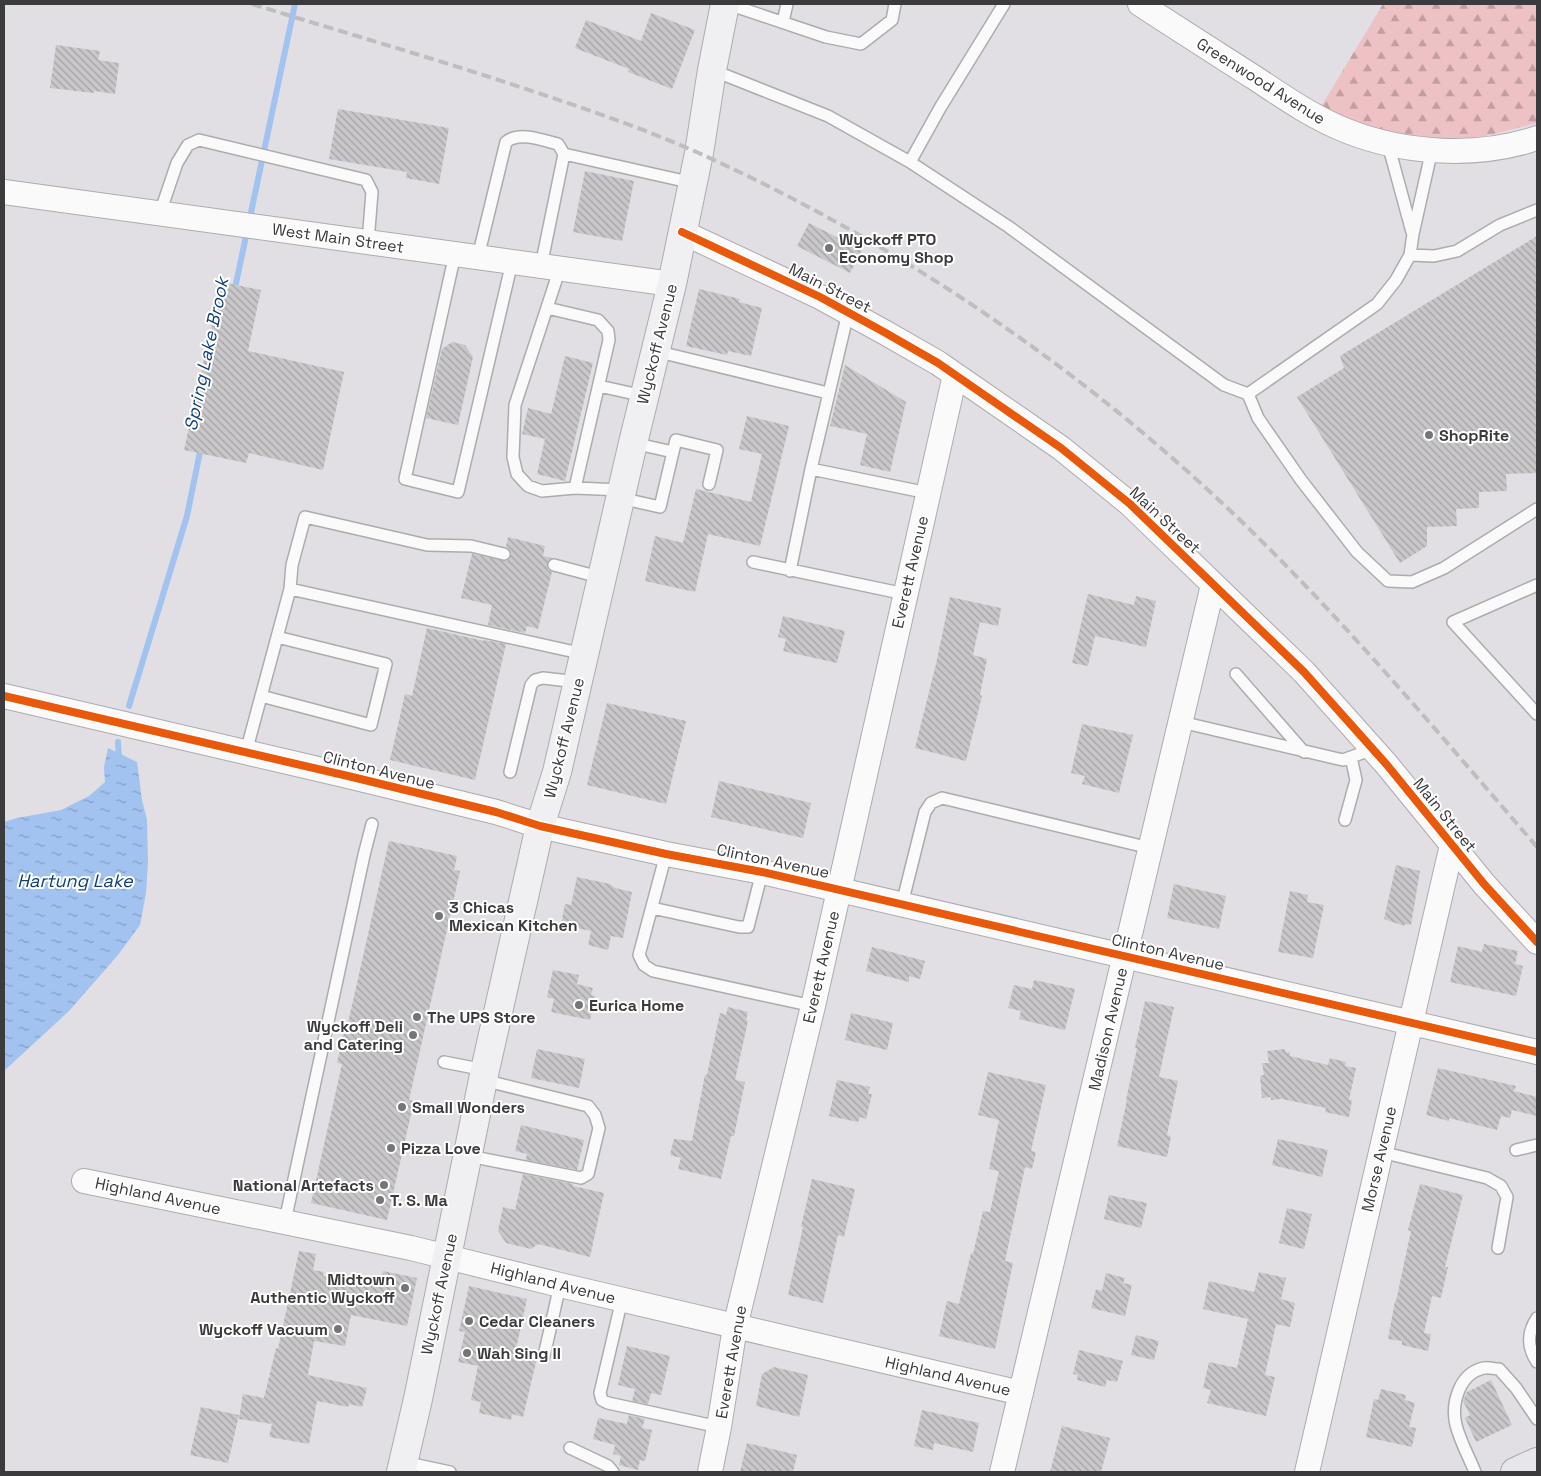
<svg xmlns="http://www.w3.org/2000/svg" width="1541" height="1476" font-family="'Space Grotesk',sans-serif">
  <defs>
    <pattern id="forest-firs" width="22" height="20" patternUnits="userSpaceOnUse" patternTransform="scale(1.25)"><rect width="22" height="20" fill="#eec1c4"/><path d="M5 1l3.5 6h-7zM16 11l3.5 6h-7z" fill="#c29ea0"/></pattern>
    <pattern id="water-ripples" width="26" height="14" patternUnits="userSpaceOnUse" patternTransform="scale(1.25)"><rect width="26" height="14" fill="#a2c2f0"/><path d="M2 4q2-2 4 0t4 0M15 11q2-2 4 0t4 0" fill="none" stroke="#859fc4"/></pattern>
    <pattern id="building-back-hatch" width="6" height="6" patternUnits="userSpaceOnUse" patternTransform="scale(1.25)"><rect width="6" height="6" fill="#c9c7c9"/><path d="M-1 5l2 2M0 0l6 6M5-1l2 2" fill="none" stroke="#a4a3a4"/></pattern>
  </defs>
  <rect width="100%" height="100%" fill="#e1dfe3"/>
  <path fill="url(#forest-firs)" d="M1383,4h154v119l-102,26 -119,-34z"/>
  <path fill="url(#water-ripples)" d="M108,748l29,14 5,38 5,20 1,42 -2,31 -6,32 -22,30 -49,56 -65,60v-249l13,-4 44,-8 28,-14 16,-14 -1,-15z"/>
  <g fill="none" stroke-linecap="round" stroke-linejoin="round">
    <path stroke="#a2c2f0" stroke-width="6" d="M234,293l61,-289
      M129,706l58,-190 14,-69
      M118,742l1,20"/>
  </g>
  <path fill="url(#building-back-hatch)" d="M651,13l44,17 -23,59 -44,-17 1,-3 -54,-21 11,-28 55,21z
    M56,45l44,6 -2,9 21,3 -4,31 -21,-3v2l-44,-5z
    M338,109l111,19 -10,56 -33,-6 1,-6 -78,-13z
    M585,171l49,10 -12,60 -49,-9z
    M809,223l53,27 -12,23 -53,-27z
    M1537,236v237l-31,1 1,17 -28,1v16l-23,1 1,17 -30,1v19l-27,17 -103,-166 47,-29 -4,-12z
    M221,282l40,8 -13,61 96,21 -21,98 -74,-17 -3,10 -62,-13z
    M699,289l41,10 -1,3 23,6 -11,48 -23,-5 -1,4 -41,-9z
    M452,342l13,3 8,12 -15,68 -32,-7 16,-69z
    M565,356l28,7 -28,118 -28,-7 8,-35 -23,-5 6,-26 23,6z
    M845,365l61,37 -16,70 -30,-7 7,-31 -37,-8z
    M747,416l42,10 -29,120 -52,-12 -13,58 -50,-11 10,-45 28,7 13,-54 55,13 11,-48 -23,-5z
    M508,537l37,9 -2,10 9,2 -5,6 1,6 4,2 -14,57 -11,-3 -2,7 -37,-8 4,-20 -31,-7 11,-44 35,7 4,-6 -2,-6 -3,-2z
    M1088,594l46,11 2,-9 20,5 -10,46 -51,-11 -7,30 -16,-3z
    M950,597l51,11 -3,18 -18,-4 -7,33 14,4 -7,36 2,1 -16,65 -51,-13 21,-84z
    M783,616l62,15 -8,32 -54,-12 3,-12 -8,-2z
    M427,628l57,13v-1l22,4 -31,136 -85,-20 15,-66 7,2z
    M607,703l79,18 -20,83 -79,-19z
    M1082,724l51,11 -14,58 -37,-9 3,-8 -14,-3z
    M719,781l92,22 -8,35 -92,-21z
    M389,841l68,15 -3,14 6,1 -51,229 5,1 -27,119 -76,-17 31,-139 -5,-1 7,-32 2,1z
    M1396,865l24,6 -9,54 -6,-1 -1,2 -20,-7z
    M577,877l33,7 5,4 17,4 -9,46 -12,-2 -3,14 -20,-5 3,-14 -30,-6 4,-21 6,1z
    M1174,884l52,12 -7,33 -52,-11z
    M1290,891l18,4 -1,7 17,3 -11,53 -35,-6z
    M1484,944l34,7 -3,13 8,2 -7,30 -66,-14 8,-36 24,6z
    M872,947l53,14 -5,18 -11,-3v6l-43,-11z
    M553,970l26,5 -2,9 16,4 -2,7 4,1 -5,24 -39,-8 3,-13 -7,-2z
    M1034,980l41,9 -10,41 -46,-11 2,-8 -13,-3 6,-23 18,4z
    M1145,1001l29,6 -15,70 19,4 -11,54 4,1 -4,21 -50,-11 10,-46h-1l11,-52h-2z
    M728,1007l20,5 -2,8 2,1 -13,59 10,2 -11,54h-3l-10,43 -43,-10 3,-11 -11,-3 4,-16 18,2 13,-66h2l13,-62 6,2z
    M851,1013l42,10 -6,27 -42,-10z
    M537,1049l48,10 -6,29 -48,-10z
    M1285,1049l1,4 4,-1v4l38,9 2,-7 16,4 -1,4 11,2 -7,32h3l-3,17 -24,-5 1,-4 -44,-9 -11,1v-3l-9,1 -2,-22 4,-1 -2,-12h7l-2,-12z
    M1438,1068l78,18 -2,5 23,6v19l-25,-6 -2,8 -9,-2 -4,14 -48,-12v3l-23,-6z
    M988,1072l58,13 -15,66 5,1 -4,17 -7,-2 -20,94 8,2 -18,86 -56,-13 8,-35 12,3 12,-51 2,1 10,-43 7,1 9,-41 -10,-2 10,-49 -21,-5z
    M837,1080l33,7 -2,7h4l-6,25 -6,-2 -2,5 -29,-6z
    M521,1125l63,15 -7,30 -51,-10 1,-6 -12,-3z
    M1278,1139l50,11 -6,27 -50,-12z
    M523,1174l50,10v2l31,7 -14,64 -52,-13 -7,5 -25,-6 -8,-12 5,-24 12,3z
    M812,1179l43,10 -11,48 -6,-2 -15,68 -35,-8 15,-68h-2z
    M1420,1184l43,11 -18,72h3l-7,31 -9,-2 -8,37 7,1 -3,17 -26,-6v-4l-14,-2 7,-38h1l15,-70 -3,-1z
    M1109,1195l38,8 -6,25 -37,-9z
    M1287,1208l25,6 -8,35 -25,-6z
    M299,1251l17,3 -3,16 11,2 -1,4 57,10 3,-15 34,7 -10,48 -56,-11 -6,31 -31,-5 -6,34 59,13 -5,19 -13,-3 -1,3 -31,-6 -8,43 -40,-7 3,-13 -33,-5 4,-25 21,4 12,-50 2,1z
    M1259,1272l27,6 -5,21 14,4 -5,24 -14,-3 -11,51 10,2 -9,39 -59,-13 4,-13 -8,-2 6,-26 28,6 11,-49 -45,-10 6,-28 45,11z
    M1106,1273l19,5 -2,5 9,2 -7,31 -34,-8 5,-19 6,2z
    M469,1286l58,13 -12,54 22,5 -14,59 -11,-3 -1,6 -32,-7 2,-11 -10,-2 7,-34 -20,-4 7,-30 -6,-1z
    M1136,1335l23,6 -5,19 -23,-5z
    M627,1346l43,10 -9,39 -10,-2 -3,11 -16,-3 3,-12 -17,-4z
    M1079,1350l44,11 -6,21 -10,-2 -2,7 -28,-7 1,-5 -5,-1z
    M774,1367l34,8 -9,42 -43,-11 6,-32z
    M1491,1380l21,45 -36,17 -11,-24 5,-3 -7,-14 4,-9z
    M1381,1389l25,6 -1,5 10,3 -6,24 7,1 -4,19 -46,-10 8,-38 4,1z
    M201,1407l38,8 -11,48 -38,-8z
    M922,1410l57,13 -6,29 -39,-9 -1,7 -19,-4z
    M629,1415l16,4 -3,9 10,2 -7,31 -5,-1 -2,10 -19,-5 2,-9 -8,-2 2,-9 -22,-6 5,-21 29,6z
    M1062,1426l48,12 -9,34h-51z
    M747,1443l50,12 -4,17h-53z"/>
  <g fill="none" stroke-linecap="round" stroke-linejoin="round">
    <defs>
      <path id="service" d="M728,4l98,33 35,7 31,-24 3,-16
        M783,22l4,-18
        M712,70l116,46 82,46 99,65 215,158 24,9 129,-90 19,-24 14,-25 3,-21 19,-85
        M1388,144l24,88
        M564,154l129,29
        M910,162l30,-54 64,-104
        M160,213l17,-50 11,-18 11,-5 167,40 6,12 -4,50
        M455,254l-50,225 53,13 54,-230
        M1410,255l24,1 23,-5 43,-26 37,-15
        M478,257l28,-115c13,-11 36,-2 52,2l6,10 -23,112
        M560,268l-45,137 -2,52 4,17 11,12 14,5 33,-3 47,2
        M547,308l51,12 10,11 1,9 -34,148
        M655,351l173,42
        M599,386l45,10
        M1248,394l10,24 43,62 56,72 31,29 24,1 32,-14 93,-59
        M673,452l3,-12 41,10 -8,34
        M811,469l117,24
        M620,498l40,9 13,-55 -40,-9
        M753,562l152,32
        M554,565l49,13
        M790,571l21,-102 37,-156
        M1537,585l-84,37 84,92
        M290,589l294,65
        M1236,674l68,78
        M261,696l110,29 15,-61 -109,-27
        M1181,722l162,38 30,-11
        M246,752l44,-163 2,-24 13,-48 122,28 44,1 33,8
        M510,772l21,-87 4,-5 8,-2 35,4
        M1345,820l11,-40 -5,-23
        M666,854l-27,101 5,10 9,6 160,35
        M902,904l23,-92 6,-9 11,-5 208,50
        M652,908l87,19h9l14,-55
        M444,1062l41,8
        M1516,1150l21,-5
        M1381,1152l106,26 14,8 6,11 -9,51
        M469,1156l112,22 7,-4 11,-46 -4,-13 -7,-9 -105,-26
        M285,1221l79,-366 8,-31
        M622,1299l-22,94 2,7 6,3 111,24
        M1537,1318c-10,15 -10,29 0,44
        M544,1356l16,-71
        M570,1448l38,18 5,6
        M403,1462l47,10
        M1475,1472c-6,-15 -15,-31 -19,-47 -5,-21 3,-52 28,-57 5,-1 10,1 15,1l17,19 21,31"/>
      <path id="minor" d="M1140,4c38,25 76,49 115,74 30,20 59,40 92,53 58,23 131,27 190,7
        M4,192l668,92
        M682,232l138,65 64,35 54,31 123,85 69,56 174,168 83,93 97,119 53,58
        M4,696l344,80 148,36 44,14 126,28 96,18 775,180
        M84,1181l327,67 149,37 461,108
        M710,1472l9,-45 16,-100 78,-321 142,-631
        M1002,1472l211,-887
        M1307,1472l145,-627"/>
      <path id="secondary" d="M401,1472l17,-73 67,-329 55,-244 17,-54 76,-329 39,-159 27,-131 13,-83 13,-66"/>
      <path id="primary" d="M1515,1472l22,-10"/>
    </defs>
    <use href="#service" stroke="#acabae" stroke-width="14"/>
    <use href="#minor" stroke="#acabae" stroke-width="26"/>
    <use href="#secondary" stroke="#acabae" stroke-width="30"/>
    <use href="#primary" stroke="#a8a6b1" stroke-width="30"/>
    <use href="#service" stroke="#fafafb" stroke-width="11"/>
    <use href="#minor" stroke="#fafafb" stroke-width="24"/>
    <use href="#secondary" stroke="#f0f0f3" stroke-width="28"/>
    <use href="#primary" stroke="#e6e6eb" stroke-width="28"/>
    <path stroke="#bebebf" stroke-width="4" stroke-dasharray="10 5" stroke-linecap="butt" d="M252,4c90,28 181,54 271,84 60,20 120,40 178,66 198,90 382,215 539,366 106,102 201,216 297,327"/>
    <defs>
      <path id="cycleway" d="M682,232l138,65 64,35 54,31 123,85 69,56 174,168 83,93 97,119 53,58
        M4,696l344,80 148,36 44,14 126,28 96,18 775,180"/>
    </defs>
    <use href="#cycleway" stroke="#fff" stroke-width="11"/>
    <use href="#cycleway" stroke="#e8590c" stroke-width="8"/>
  </g>
  <g fill="#757476" stroke="#fff" stroke-width="2">
    <circle cx="829" cy="248" r="5"/>
    <circle cx="1429" cy="435" r="5"/>
    <circle cx="439" cy="916" r="5"/>
    <circle cx="579" cy="1005" r="5"/>
    <circle cx="417" cy="1017" r="5"/>
    <circle cx="413" cy="1035" r="5"/>
    <circle cx="402" cy="1107" r="5"/>
    <circle cx="391" cy="1148" r="5"/>
    <circle cx="384" cy="1185" r="5"/>
    <circle cx="380" cy="1200" r="5"/>
    <circle cx="405" cy="1288" r="5"/>
    <circle cx="469" cy="1321" r="5"/>
    <circle cx="338" cy="1329" r="5"/>
    <circle cx="467" cy="1353" r="5"/>
  </g>
  <g text-anchor="middle" dominant-baseline="central" stroke-width="4" stroke-linejoin="round" paint-order="stroke">
    <g font-size="16" fill="#3b3a3c" stroke="#fff">
      <text transform="translate(1261 81) rotate(32)">Greenwood Avenue</text>
      <text transform="translate(338 238) rotate(8)">West Main Street</text>
      <text transform="translate(830 288) rotate(27)">Main Street</text>
      <text transform="translate(657 344) rotate(-76)">Wyckoff Avenue</text>
      <text transform="translate(1165 520) rotate(43)">Main Street</text>
      <text transform="translate(910 572) rotate(-77)">Everett Avenue</text>
      <text transform="translate(564 738) rotate(-76)">Wyckoff Avenue</text>
      <text transform="translate(379 770) rotate(14)">Clinton Avenue</text>
      <text transform="translate(1445 815) rotate(51)">Main Street</text>
      <text transform="translate(773 861) rotate(12)">Clinton Avenue</text>
      <text transform="translate(1168 952) rotate(13)">Clinton Avenue</text>
      <text transform="translate(821 967) rotate(-77)">Everett Avenue</text>
      <text transform="translate(1108 1029) rotate(-77)">Madison Avenue</text>
      <text transform="translate(1379 1159) rotate(-77)">Morse Avenue</text>
      <text transform="translate(158 1196) rotate(12)">Highland Avenue</text>
      <text transform="translate(553 1283) rotate(14)">Highland Avenue</text>
      <text transform="translate(439 1294) rotate(-78)">Wyckoff Avenue</text>
      <text transform="translate(731 1362) rotate(-80)">Everett Avenue</text>
      <text transform="translate(948 1376) rotate(13)">Highland Avenue</text>
    </g>
    <g font-size="16" font-weight="bold" fill="#3b3a3c" stroke="#fff" text-anchor="start">
      <text x="839" y="239">Wyckoff PTO<tspan x="839" dy="18">Economy Shop</tspan></text>
      <text x="1439" y="435">ShopRite</text>
      <text x="449" y="907">3 Chicas<tspan x="449" dy="18">Mexican Kitchen</tspan></text>
      <text x="589" y="1005">Eurica Home</text>
      <text x="427" y="1017">The UPS Store</text>
      <text x="403" y="1026" text-anchor="end">Wyckoff Deli<tspan x="403" dy="18">and Catering</tspan></text>
      <text x="412" y="1107">Small Wonders</text>
      <text x="401" y="1148">Pizza Love</text>
      <text x="374" y="1185" text-anchor="end">National Artefacts</text>
      <text x="390" y="1200">T. S. Ma</text>
      <text x="395" y="1279" text-anchor="end">Midtown<tspan x="395" dy="18">Authentic Wyckoff</tspan></text>
      <text x="479" y="1321">Cedar Cleaners</text>
      <text x="328" y="1329" text-anchor="end">Wyckoff Vacuum</text>
      <text x="477" y="1353">Wah Sing II</text>
    </g>
    <g font-size="18" font-style="italic" fill="#114078" stroke="#fff">
      <text transform="translate(206 354) rotate(-78)">Spring Lake Brook</text>
      <text x="75" y="880">Hartung Lake</text>
    </g>
  </g>
  <rect width="1541" height="1476" fill="none" stroke="#3b3a3c" stroke-width="10"/>
</svg>
